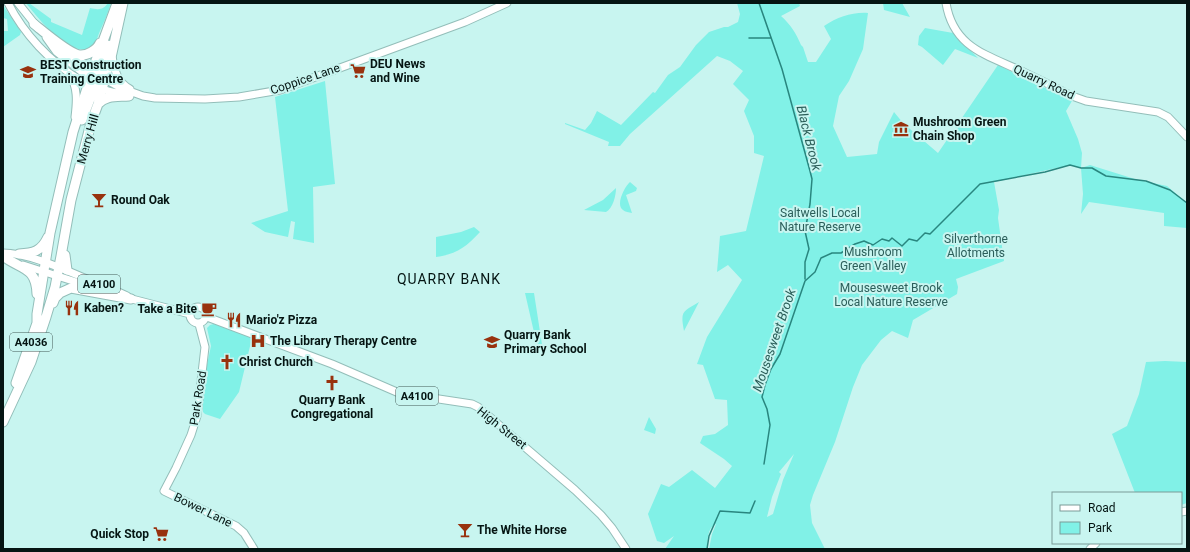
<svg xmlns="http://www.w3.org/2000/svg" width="1190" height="552" font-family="Roboto,sans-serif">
  <rect width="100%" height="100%" fill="#c8f5f0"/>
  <path fill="#81f1e7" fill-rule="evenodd" d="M26,3h3l22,16v3l31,13 8,-27c9,2 13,2 18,-5h3c-3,10 -7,19 -11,28 -2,4 -3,9 -5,12 -19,24 -58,-26 -69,-40z
    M737,3h62l1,3 -19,10c10,9 15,17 20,29l2,2 5,15h8l15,-23 -7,-13c14,-9 28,-14 44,-13l-5,36 -14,32 -10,15 -6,30 14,31 30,-3 2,-12 15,-30 9,11 35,30 60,-88 74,36 -6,10 12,28 4,14 -1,15 9,-3 48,15 29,6 20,17v25l-23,-2v-13l-75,-11 -8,12 2,-20 -2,-26 -11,-3 -76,17 5,28 -1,8 6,43 -48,18 2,8 -1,7 -44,26 -5,18 -16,-7 -11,9 -19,25 -9,22 -18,55 -22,53 -3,10 2,18 13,26h-116l3,-15 4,-10c-9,4 -8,16 -9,25h-42l9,-13 -10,7 -7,-2 -9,-27 13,-30 8,3 23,-17 23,18 17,-22 -8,-7 -24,-16 3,-7 12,-2 13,-9 -1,-25 -12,-1 -12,-34 -6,-1 10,-27 35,-57 -14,-15 -11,7 3,-36 26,-5 18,-75 -10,-3v-17l-10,-25 5,-11 -16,-16 10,-13 -13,-10 -13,-5 -87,78 -10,12h-12l1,-4 -44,-18v-1l20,7 6,-7 6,-12 24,14 32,-33 2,1 13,-18 12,-8 16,-22 13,-13 15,-5h4l10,-5 2,-8zM794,454l-11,26 -10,34 -6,3 5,-20 9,-23 -2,-2z
    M883,3h19l8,14 -26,-7z
    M3,5l18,27 -1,3 -17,12v-16h5l-1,-12 -4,-1z
    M925,28l28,5 25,25 -23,-9 -12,16 -21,-18 -4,-2 1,-9z
    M325,81l10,103 -22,3 1,56 -21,-4 2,-17 -4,-1 -3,16 -23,-5 -14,-9 37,-12 -13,-114z
    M630,182l7,6 -1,3 -10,4 6,18c-3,-1 -7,-1 -9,-3 -8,-5 2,-24 7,-28z
    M616,188c0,8 -3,20 -10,24l-22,-2 19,-10z
    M474,227l6,5c-14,15 -23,22 -44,25v-20l25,-5z
    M525,293h9l9,58 -7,-10z
    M699,302l-15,29c-4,-21 -1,-19 15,-29z
    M214,324l38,14 -13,54 -19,27 -15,-5 -2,-2v-29l8,-37 -4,-18 3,-3z
    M1165,361l22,1v141l-6,2v-12h-46l-23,-59 15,-8 12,-32 7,-32z
    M649,417l7,12 -1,5 -11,-4z"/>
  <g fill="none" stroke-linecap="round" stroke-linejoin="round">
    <path stroke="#29867f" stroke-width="1.5" d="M759,3l23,66 28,102 2,8 -2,25 -5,27 4,18 -4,13v17
      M749,38h21
      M764,464l6,-39 -3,-16 -5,-12 3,-12 6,-16 9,-15 25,-73 10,-9 6,-14 11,-5h9l14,-9 9,-3 9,4 9,-6 7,2 3,-3 10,8 7,-7 8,2 8,-8 5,1 50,-50 65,-12 25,-7 11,3h11l14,8 40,5 24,9 17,13
      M707,549l2,-13 11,-25 30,2 5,-12"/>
    <defs>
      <path id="secondary" d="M8,3c16,31 42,59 72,77 12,7 27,11 41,14
        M18,3l20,25
        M946,3c7,43 38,51 73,67 18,8 35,17 53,26l14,5 72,11 10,5 19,20
        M71,54l34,25 16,9 22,8 12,2 50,1 34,-2 41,-7 185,-68 42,-19
        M112,56c2,13 5,26 18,33
        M69,74c9,13 8,27 6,43
        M199,324l6,23 -8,69 -6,19 -15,33 -12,23 72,35 8,7 10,16"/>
      <path id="primary" d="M3,253c27,0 64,18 89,28 12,5 23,9 35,15
        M23,265l78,25
        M128,298l62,16
        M190 315a8 8 0 1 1 16 0a8 8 0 1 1-16 0Z
        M207,317l125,47 67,29 73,11 6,3 97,83 26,25 11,13 14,21
        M1181,512l6,-1
        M1090,549l6,-6"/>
      <path id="highway" d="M34,24c10,8 33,28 45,31 8,1 18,-5 21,-12
        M47,37l10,14 38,30
        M89,83l6,-2 3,-6 10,-30
        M98,104c8,-9 19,-7 31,-8
        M82,120l13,-34 10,-7
        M19,254c14,-1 22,-2 29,-17
        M65,255l2,15
        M3,256c18,14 33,10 34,38
        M53,303l2,-5 5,-5 11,-5 60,11
        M16,383l21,-60v-9l13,-81 23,-101 22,-69 21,-57
        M3,422l28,-60 15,-45 9,-30 6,-31 10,-56 20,-77 7,-19 14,-51 11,-50"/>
    </defs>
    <use href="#secondary" stroke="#93beb9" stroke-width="9"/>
    <use href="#primary" stroke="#93beb9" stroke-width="9"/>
    <use href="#highway" stroke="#93beb9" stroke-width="11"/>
    <use href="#secondary" stroke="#fff" stroke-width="7"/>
    <use href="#primary" stroke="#fff" stroke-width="7"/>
    <use href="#highway" stroke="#fff" stroke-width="9"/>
  </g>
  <defs>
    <symbol id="supermarket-bare" viewBox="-9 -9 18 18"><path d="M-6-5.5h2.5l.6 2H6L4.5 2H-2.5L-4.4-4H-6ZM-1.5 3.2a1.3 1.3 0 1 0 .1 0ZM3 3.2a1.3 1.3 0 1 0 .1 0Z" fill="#98320e" stroke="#c8f5f0" stroke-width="2.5" paint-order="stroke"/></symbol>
    <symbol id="university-bare" viewBox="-9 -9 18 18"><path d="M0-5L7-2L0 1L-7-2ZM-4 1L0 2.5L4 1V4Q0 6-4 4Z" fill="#98320e" stroke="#c8f5f0" stroke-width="2.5" paint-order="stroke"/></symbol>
    <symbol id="museum-bare" viewBox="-9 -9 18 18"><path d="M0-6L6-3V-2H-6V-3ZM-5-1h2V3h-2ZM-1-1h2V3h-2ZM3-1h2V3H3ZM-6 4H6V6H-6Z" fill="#98320e" stroke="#c8f5f0" stroke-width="2.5" paint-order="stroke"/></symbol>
    <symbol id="bar-bare" viewBox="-9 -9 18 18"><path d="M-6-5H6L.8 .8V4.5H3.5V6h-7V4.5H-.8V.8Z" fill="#98320e" stroke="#c8f5f0" stroke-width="2.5" paint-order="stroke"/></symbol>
    <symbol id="restaurant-bare" viewBox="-9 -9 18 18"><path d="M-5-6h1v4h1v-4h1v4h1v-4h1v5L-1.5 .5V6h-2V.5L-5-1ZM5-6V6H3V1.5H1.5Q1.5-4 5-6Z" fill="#98320e" stroke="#c8f5f0" stroke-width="2.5" paint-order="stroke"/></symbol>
    <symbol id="cafe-bare" viewBox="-9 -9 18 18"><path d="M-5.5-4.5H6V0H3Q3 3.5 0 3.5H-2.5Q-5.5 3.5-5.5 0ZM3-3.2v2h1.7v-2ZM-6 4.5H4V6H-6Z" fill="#98320e" stroke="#c8f5f0" stroke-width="2.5" paint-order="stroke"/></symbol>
    <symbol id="hospital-bare" viewBox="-9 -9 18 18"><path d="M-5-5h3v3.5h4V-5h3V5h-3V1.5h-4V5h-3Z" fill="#98320e" stroke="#c8f5f0" stroke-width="2.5" paint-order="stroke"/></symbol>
    <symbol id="school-bare" viewBox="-9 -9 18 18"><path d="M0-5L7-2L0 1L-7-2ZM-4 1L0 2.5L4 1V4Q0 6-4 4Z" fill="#98320e" stroke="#c8f5f0" stroke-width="2.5" paint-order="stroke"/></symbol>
    <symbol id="church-bare" viewBox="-9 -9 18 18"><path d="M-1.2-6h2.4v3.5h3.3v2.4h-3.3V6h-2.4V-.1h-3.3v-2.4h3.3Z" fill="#98320e" stroke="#c8f5f0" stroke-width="2.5" paint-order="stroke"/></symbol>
  </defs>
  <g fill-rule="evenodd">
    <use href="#supermarket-bare" x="347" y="60" width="22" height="22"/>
    <use href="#university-bare" x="17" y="61" width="22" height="22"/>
    <use href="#museum-bare" x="890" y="118" width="22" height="22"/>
    <use href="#bar-bare" x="88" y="189" width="22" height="22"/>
    <use href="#restaurant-bare" x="61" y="297" width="22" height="22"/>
    <use href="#cafe-bare" x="198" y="298" width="22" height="22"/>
    <use href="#restaurant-bare" x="223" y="309" width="22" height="22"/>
    <use href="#hospital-bare" x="247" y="330" width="22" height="22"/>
    <use href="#school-bare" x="481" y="331" width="22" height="22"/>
    <use href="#church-bare" x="216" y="351" width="22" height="22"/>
    <use href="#church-bare" x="321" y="372" width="22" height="22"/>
    <use href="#bar-bare" x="454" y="519" width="22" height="22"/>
    <use href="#supermarket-bare" x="150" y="523" width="22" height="22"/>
  </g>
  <g text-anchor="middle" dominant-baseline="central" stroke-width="4" stroke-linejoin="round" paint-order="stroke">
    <g fill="#c8f5f0" stroke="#405855" stroke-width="1">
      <rect x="78" y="275" width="42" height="18" rx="3"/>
      <rect x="10" y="333" width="42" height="18" rx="3"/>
      <rect x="396" y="387" width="42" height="18" rx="3"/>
    </g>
    <g font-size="11" font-weight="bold" fill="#051513">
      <text x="99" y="284">A4100</text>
      <text x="31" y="342">A4036</text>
      <text x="417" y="396">A4100</text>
    </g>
    <g font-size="12" font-weight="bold" fill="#051513" stroke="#c8f5f0" text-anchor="start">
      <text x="370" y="64">DEU News<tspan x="370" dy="14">and Wine</tspan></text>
      <text x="40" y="65">BEST Construction<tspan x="40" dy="14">Training Centre</tspan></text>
      <text x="913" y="122">Mushroom Green<tspan x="913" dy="14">Chain Shop</tspan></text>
      <text x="111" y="200">Round Oak</text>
      <text x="84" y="308">Kaben?</text>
      <text x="197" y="309" text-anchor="end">Take a Bite</text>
      <text x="246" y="320">Mario'z Pizza</text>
      <text x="504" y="335">Quarry Bank<tspan x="504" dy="14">Primary School</tspan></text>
      <text x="270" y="341">The Library Therapy Centre</text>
      <text x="239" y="362">Christ Church</text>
      <text x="332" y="400" text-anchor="middle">Quarry Bank<tspan x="332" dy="14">Congregational</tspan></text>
      <text x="477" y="530">The White Horse</text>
      <text x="149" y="534" text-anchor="end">Quick Stop</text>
    </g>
    <g font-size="12" fill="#051513" stroke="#c8f5f0">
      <text transform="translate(305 79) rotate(-19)">Coppice Lane</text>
      <text transform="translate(1044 82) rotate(25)">Quarry Road</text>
      <text transform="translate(88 139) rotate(-74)">Merry Hill</text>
      <text transform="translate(198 398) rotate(-81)">Park Road</text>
      <text transform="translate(502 428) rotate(39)">High Street</text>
      <text transform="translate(203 510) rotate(26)">Bower Lane</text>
    </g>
    <g font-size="12" fill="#2b5e5a" stroke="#c8f5f0">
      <text x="820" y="213">Saltwells Local<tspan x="820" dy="14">Nature Reserve</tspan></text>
      <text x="976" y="239">Silverthorne<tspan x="976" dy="14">Allotments</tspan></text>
      <text x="873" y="252">Mushroom<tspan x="873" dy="14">Green Valley</tspan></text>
      <text x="891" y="288">Mousesweet Brook<tspan x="891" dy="14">Local Nature Reserve</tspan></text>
    </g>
    <g font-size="13" font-style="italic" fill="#2a5d58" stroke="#c8f5f0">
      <text transform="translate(809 138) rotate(76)">Black Brook</text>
      <text transform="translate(774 340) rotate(-71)">Mousesweet Brook</text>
    </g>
    <g font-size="14" letter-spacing="1" fill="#051513" stroke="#c8f5f0">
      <text x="449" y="279">QUARRY BANK</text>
    </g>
  </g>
  <rect width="1190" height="552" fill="none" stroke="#051513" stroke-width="8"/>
  <rect x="1052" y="492" width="130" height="52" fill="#c8f5f0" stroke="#7a9b98"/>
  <rect x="1060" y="505" width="20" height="6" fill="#ffffff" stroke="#7a9b98"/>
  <text x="1088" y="512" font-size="12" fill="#051513">Road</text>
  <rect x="1060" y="522" width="20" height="12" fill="#81f1e7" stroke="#7a9b98"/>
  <text x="1088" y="532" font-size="12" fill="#051513">Park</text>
</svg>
